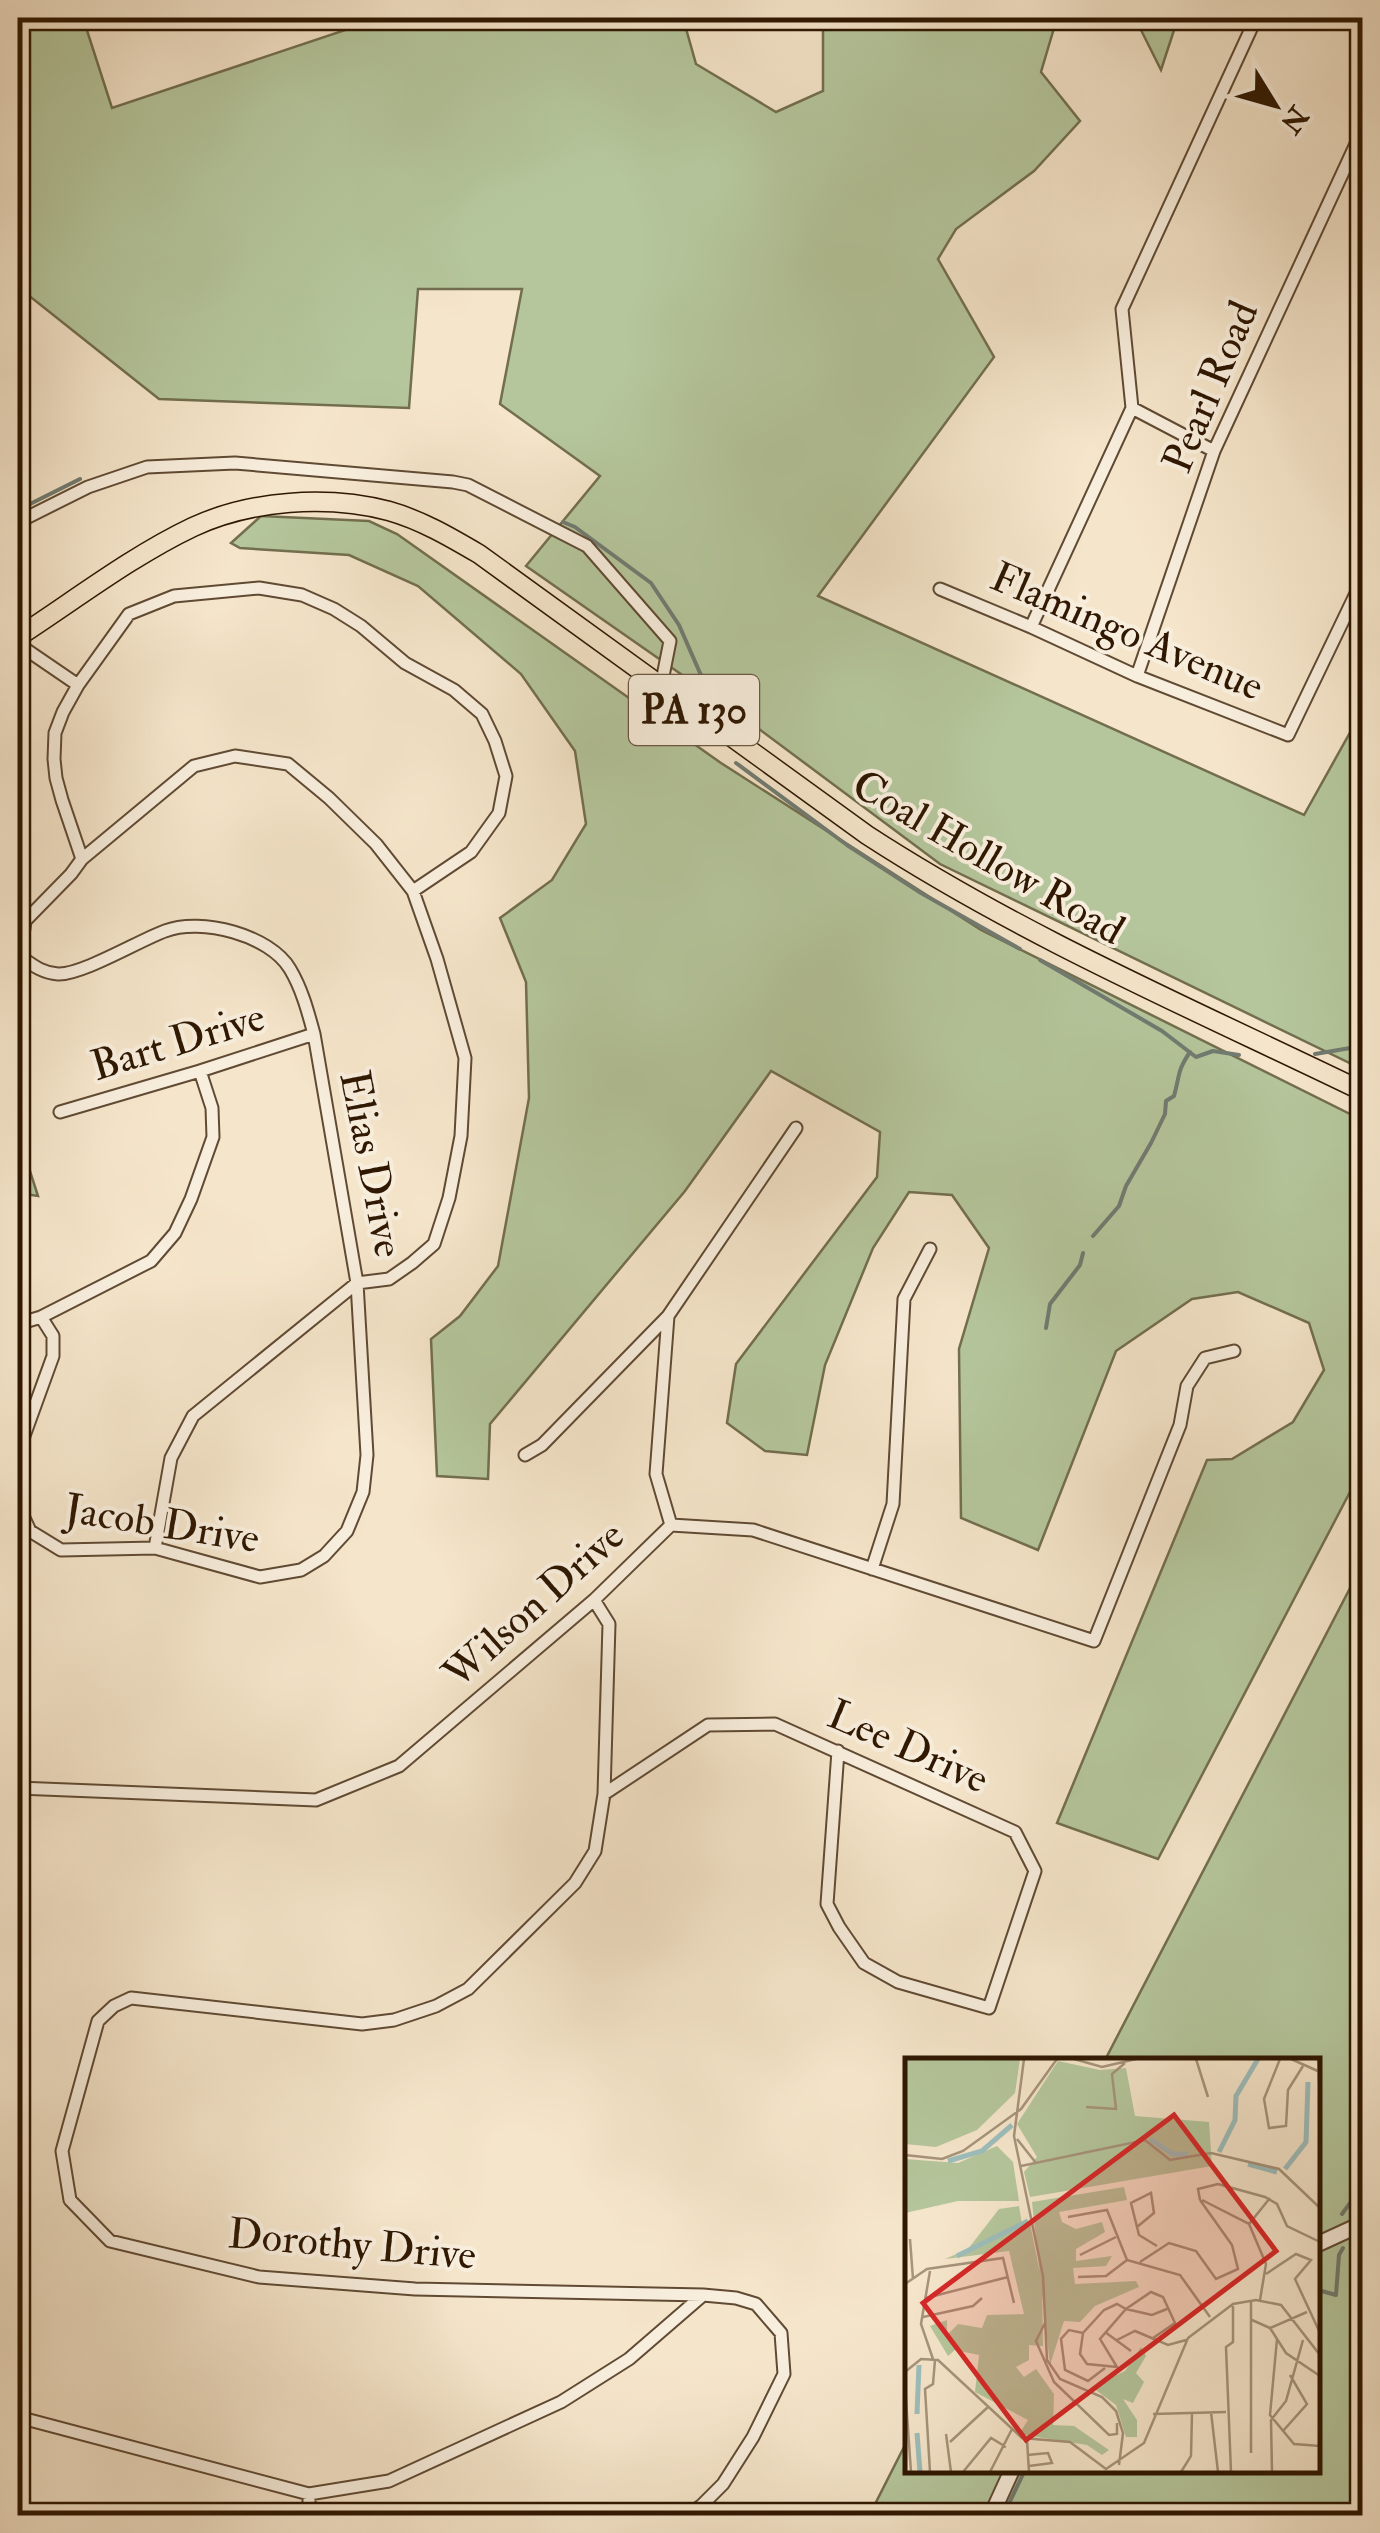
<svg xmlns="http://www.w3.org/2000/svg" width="1380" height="2533" font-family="'IM FELL Double Pica',serif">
  <rect width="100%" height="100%" fill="#f5e5ca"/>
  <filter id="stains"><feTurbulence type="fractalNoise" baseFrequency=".002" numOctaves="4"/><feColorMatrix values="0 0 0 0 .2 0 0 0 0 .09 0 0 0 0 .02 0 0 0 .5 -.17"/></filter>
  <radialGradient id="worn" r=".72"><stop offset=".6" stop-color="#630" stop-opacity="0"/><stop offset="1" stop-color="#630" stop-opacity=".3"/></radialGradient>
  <path fill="#b5c69c" stroke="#726e4e" stroke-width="2.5" d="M18,18h65l29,90 269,-90h302l13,46 80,48 47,-21v-69l9,-4h225l-16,54 39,49 -46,50 -78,58 -18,30 56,98 -176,239 486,219 58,-104v358l-422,-205 -189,-141 -225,-157 74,-90 -100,-72 22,-115h-104l-9,119 -250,-9 -141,-112z
    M1135,18h43l-17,52z
    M261,516l108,5 28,13 324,229 260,167 381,190v349l-204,390 -101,-36 150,-363 25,-1 61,-37 31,-52 -15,-47 -71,-31 -46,7 -76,52 -78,199 -77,-32 -2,-169 30,-101 -37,-53 -43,-3 -36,56 -48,117 -18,90 -42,-4 -38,-28 9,-59 141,-187 3,-45 -109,-61 -86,120 -195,233 -2,55 -51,-3 -6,-137 29,-23 38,-50 31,-168 -3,-116 -26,-64 52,-38 34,-56 -11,-73 -54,-77 -103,-88 -69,-31 -109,-7 -9,-5z
    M18,1134l20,62 -20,-3z
    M1362,1565v940l-9,11h-484l38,-75 1,29h410v-410h-213z"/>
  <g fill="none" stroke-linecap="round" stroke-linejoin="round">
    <path stroke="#717b71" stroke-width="4" d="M18,510l62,-31
      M563,522l12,5 76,56 28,42 21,48 25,41
      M736,763l111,82 74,48 99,56
      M1040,960l122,71 34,26 17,-6 26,4
      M1315,1054l47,-8
      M1093,1236l26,-30 7,-20 25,-43 14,-29 1,-13 8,-5c6,-21 3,-25 16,-44
      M1046,1328l4,-24 30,-39 3,-12
      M1342,2214l20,-27
      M1318,2290l18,5 3,-40 4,-7
      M1003,2516l22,-46"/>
    <defs>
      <path id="minor" d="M1132,408l-10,-99 134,-291
        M1132,408l82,43
        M18,522l70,-35 59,-20 88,-4 218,19 15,3 119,61 83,95 -9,45
        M940,589l91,38 106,49 151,59 74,-154
        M1031,627l101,-219
        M18,644l60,41
        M1137,676l77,-225 148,-320
        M82,859l-20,-59 -6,-22 -2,-19 1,-26 8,-21 15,-27 51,-71 45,-18 85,-8 43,7 32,14 27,17 44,37 49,27 28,24 13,27 11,35 -7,37 -28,39 -58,39
        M60,1112l140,-41 114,-37
        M18,1324l23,-7 110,-56 24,-28 16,-34 22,-62 -1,-29 -12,-37
        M525,1455l17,-10 126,-129
        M18,1470l2,-23 33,-91v-20l-12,-19
        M18,1505l12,26 31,19 94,-2 105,29 41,-7 23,-14 23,-25 16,-39 4,-37 -10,-172 -43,-249c-6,-22 -12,-45 -24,-65 -20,-34 -89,-52 -125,-38 -25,9 -83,44 -107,43 -14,-1 -23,-7 -34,-15l-2,-17 3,-21 46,-47 11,-15 112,-93 41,-10 53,8 41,34 47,46 37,47 24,68 28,99 -4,78 -12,62 -15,46 -22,19 -23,16 -32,4
        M671,1525l-15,-51 12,-158 128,-188
        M155,1548l16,-90 22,-42 164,-133
        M872,1569l21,-65 11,-205 26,-50
        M594,1600l15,24 -5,170 -9,57 -20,32 -107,106 -32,17 -42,14 -32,4 -231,-26 -17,8 -16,15 -36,130 8,49 40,41 149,36 156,12 288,6 33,3 20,6 25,29 3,41 -31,63 -30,47 -21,21 -15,11
        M18,1788l298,12 83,-34 195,-166 77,-75 82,5 341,111 86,-216 7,-39 18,-28 29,-7
        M604,1794l104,-69 67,-1 240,108 20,39 -46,137 -91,-26 -34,-19 -25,-36 -12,-23 11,-153
        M18,2417l291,77 80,-13 172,-79 68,-43 74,-64
        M309,2494v22"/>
      <path id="tertiary" d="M1318,2244l37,-17 7,-10
        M991,2516l21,-46"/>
      <path id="primary" d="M18,637c57,-37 114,-81 175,-110 58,-27 134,-32 196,-16 32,9 61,26 90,43l388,281c157,102 328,175 495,256"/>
    </defs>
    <use href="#minor" stroke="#604a33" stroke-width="15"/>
    <use href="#tertiary" stroke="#604a33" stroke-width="18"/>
    <use href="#primary" stroke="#2f1701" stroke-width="21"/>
    <use href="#minor" stroke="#f8eedd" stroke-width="11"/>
    <use href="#tertiary" stroke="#f8eedd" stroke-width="14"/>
    <use href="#primary" stroke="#f5e5ca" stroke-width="18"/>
  </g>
  <g text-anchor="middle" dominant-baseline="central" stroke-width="8" stroke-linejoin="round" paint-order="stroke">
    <rect fill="#f8eedd" stroke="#6b5843" stroke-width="2.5" x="629" y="675" width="130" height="70" rx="8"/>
    <g font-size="40" font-weight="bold" fill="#2f1701">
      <text x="694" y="710">PA 130</text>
    </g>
    <g font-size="42" fill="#2f1701" stroke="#f8eedd">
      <text transform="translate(1211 387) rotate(-67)">Pearl Road</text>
      <text transform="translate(1127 632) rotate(23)">Flamingo Avenue</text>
      <text transform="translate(988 858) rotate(30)">Coal Hollow Road</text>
      <text transform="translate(178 1042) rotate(-17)">Bart Drive</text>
      <text transform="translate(371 1164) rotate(79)">Elias Drive</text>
      <text transform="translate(162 1524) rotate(9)">Jacob Drive</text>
      <text transform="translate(534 1605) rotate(-42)">Wilson Drive</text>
      <text transform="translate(908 1747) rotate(24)">Lee Drive</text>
      <text transform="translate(352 2245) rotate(5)">Dorothy Drive</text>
    </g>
  </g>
  <g transform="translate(905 2058)">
    <rect width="415" height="415" fill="#f5e5ca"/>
    <path d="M0,1h115l-5,34 -38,37 -41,17 -31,-3zM153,3l42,9 26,-2 9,48 74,6 3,44 -182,31 -6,-25 13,-15 -20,-33zM92,88l16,16 6,39h-61l-53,12v-54l53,4zM219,129l3,13 -68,12 3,10 14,7 26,-7 3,10 -29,17v12l36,-5 -6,10 -33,2 2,16 61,-3 3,6 -44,19 -15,16 -16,-1 -14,44 -18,-163zM114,148l3,18 8,-1 12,60 1,63 -14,-1v15l-13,7 8,10 12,-8 18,25 -1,31 21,1 35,24 -7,5 -15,-10 -68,-11 9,-14 -53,-28 4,-37 -24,-5 -7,6 -18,-30 17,-6v15l11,-11 24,4 5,-13 37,-1 -15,-63 -64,8 23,-10 31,-40zM236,289l5,9 -10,17 8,9 -11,21 -10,-4 14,21v17h-11l-10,-32 -24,-18 33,-16z" fill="#b5c69c"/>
    <path fill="none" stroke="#9dbebc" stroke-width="5" d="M245,81l23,15h15M314,94l16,-32 1,-24 22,-37M43,103l34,-10 30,-26M343,106l29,8M380,111l21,-27 2,-60M52,198l71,-35M12,356l2,-49M12,375l3,39"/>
    <path fill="none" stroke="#a6937a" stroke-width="2.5" d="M119,1l-10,77 29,140 4,84 13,19 42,18 14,14 7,22 -4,32M169,1l28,8 34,-8M291,1l12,38M375,1l-16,40 5,29 17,-2 2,-36 15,-24M386,1l29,13M413,1l2,44M181,49l30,2 -4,-35 13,-11M112,81l19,24M0,97l37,4 21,-8 58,-42 36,-50M116,108l124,-26 25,20 41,-7 68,16 41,39M295,142l-2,-11 20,-5 47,13 12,7 10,22 33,16M297,142l47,24 17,40 -6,36M163,159l39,-7 20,50 53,15 30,42M344,166l21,-26M232,169l17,-14 -3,-20 -20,10 8,32 18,11M5,181l3,40M175,197l36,-18M235,204l29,-19 27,8 20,28 22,-10 -6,-24 -32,-45M25,213l-9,53 12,35M361,216l30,-20 15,6 -16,19 25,54M173,219l28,-1 21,-16M0,226l22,-15 76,-11 11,45M21,240l82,-21M18,259l50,-11 9,-8M347,262l18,8 16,25 34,23M140,265l-9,18 18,41 55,53 8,-1v-11M365,270l37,-16M200,274l26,19M178,275l-14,-3 -8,9 4,31 23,11 17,-13M248,280l22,-15 -12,-26 -12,-5 -25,17 -26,30 17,28 -30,-3 -7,-10 3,-21 21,-23 13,-6 9,5 26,6 15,-6M372,281l-7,76 24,29 26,2M212,282l18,-9 33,14 18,-5M0,314l16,-13 17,1 84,78 48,4 36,27 38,-26 44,-105 45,-34 23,-4 25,5 39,50M0,327l6,87M306,354l7,60M248,356l73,-2M378,373l24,-27 -17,-29M41,376l5,38M122,382l2,32M45,384l38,-35M346,395v-152M122,397l21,-2 4,10 -23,3M25,414l-5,-83 8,-5 2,-24M58,414l28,-34 15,9M85,414l22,-43M276,414l10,-16 1,-43M326,414l-5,-125 7,-5v-36M367,414l-1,-52 15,-19 17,-61"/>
    <path fill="#d62828" fill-opacity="0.15" stroke="#d62828" stroke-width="5" d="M269,57l102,136 -250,189 -103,-137z"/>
    <rect width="415" height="415" fill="none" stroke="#2f1701" stroke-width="5"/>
  </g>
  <rect width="1380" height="2533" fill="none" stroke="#f5e5ca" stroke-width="60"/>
  <rect x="20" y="20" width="1340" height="2493" fill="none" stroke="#2f1701" stroke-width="5"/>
  <rect x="30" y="30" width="1320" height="2473" fill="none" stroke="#2f1701" stroke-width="2.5"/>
  <g transform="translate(1275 105) rotate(127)" stroke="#f8eedd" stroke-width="8" paint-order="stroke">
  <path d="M0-8L18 38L0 25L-18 38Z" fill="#2f1701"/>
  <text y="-15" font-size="28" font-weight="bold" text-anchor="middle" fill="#2f1701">N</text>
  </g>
  <rect width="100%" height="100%" filter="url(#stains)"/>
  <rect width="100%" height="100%" fill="url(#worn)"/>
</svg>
